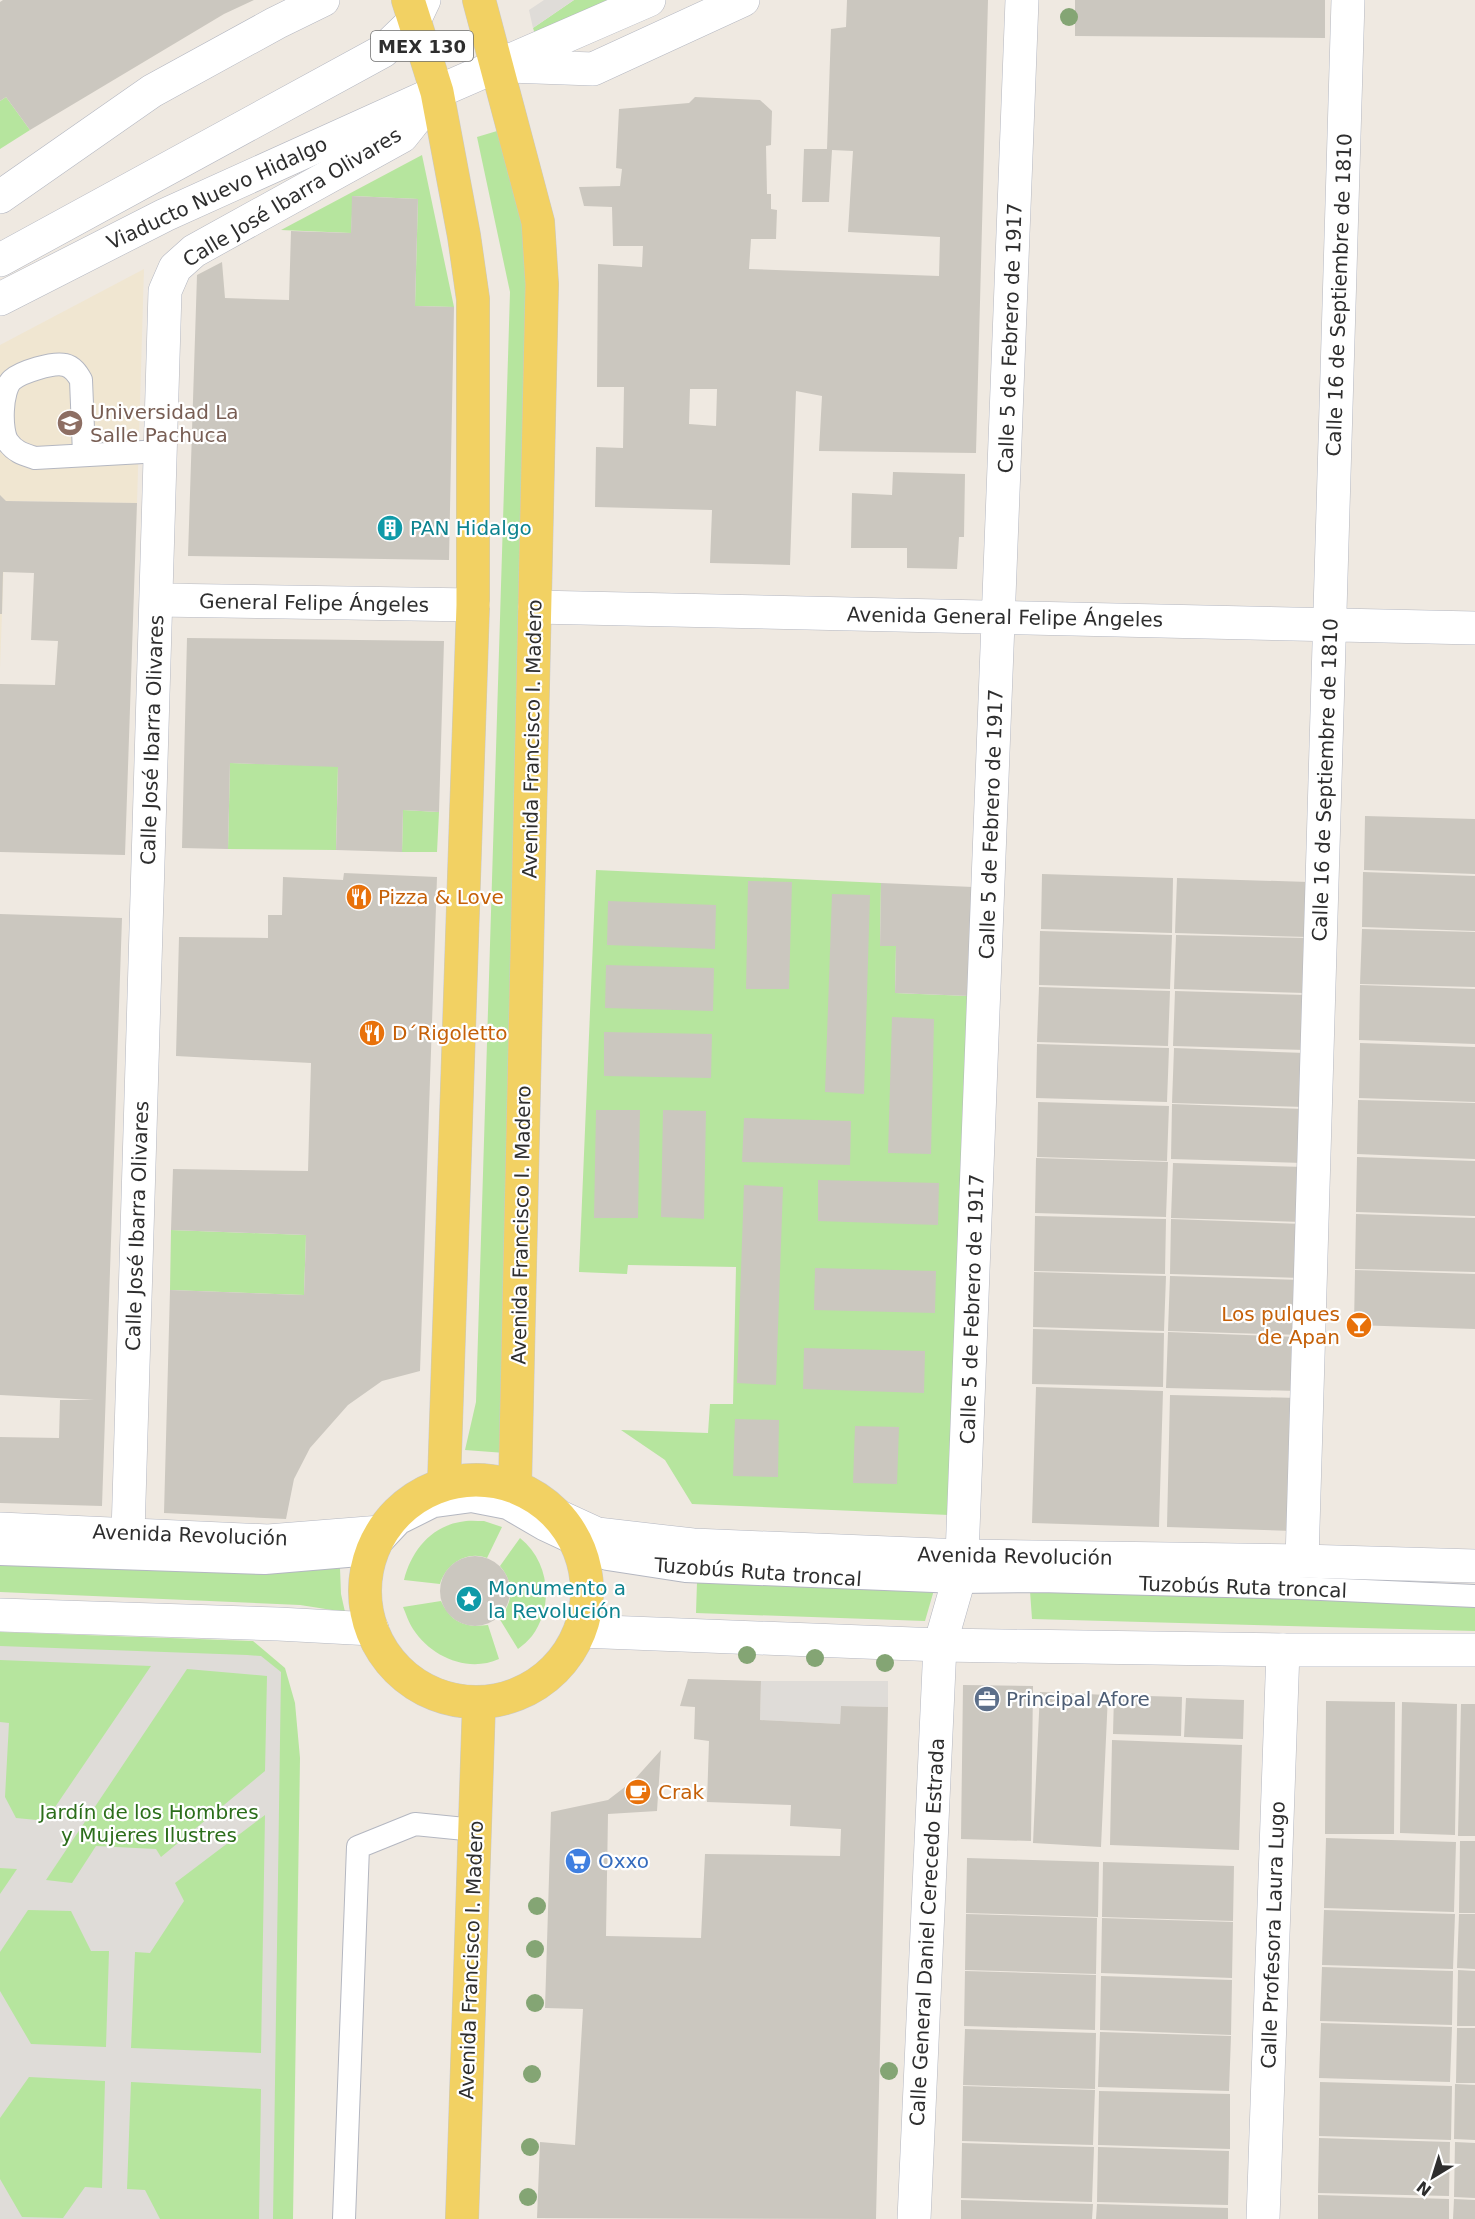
<svg xmlns="http://www.w3.org/2000/svg" width="1475" height="2219" font-family="'DejaVu Sans',sans-serif">
  <rect width="100%" height="100%" fill="#efe9e1"/>
  <path fill="#f0e6d1" d="M144,269l-7,234 -131,-2 -6,168v-324z"/>
  <path fill="#b6e59e" d="M574,0h39l-77,37 -3,-9z
    M6,97l24,33 -30,19v-48z
    M497,131l29,106 4,55 -25,1161 -40,-3 11,-48 34,-1110 -33,-155z
    M422,155l32,152 -39,-1 3,-107 -65,-3 -2,37 -70,-3z
    M230,763l108,3 -2,84 -108,-1z
    M403,810l36,2 -2,40h-35z
    M596,870l285,13 -1,62 16,1 -1,47 74,3 -20,519 -257,-11 -27,-44 -44,-30 87,3 2,-29h23l3,-137 -108,-2 -1,9 -48,-2z
    M171,1230l135,5 -2,60 -134,-5z
    M484,1521l18,6 -15,31c-20,-8 -41,6 -47,26l-36,-4c7,-28 26,-53 56,-58 8,-2 16,-1 24,-1z
    M520,1538c30,24 34,68 12,98 -4,5 -9,9 -14,13l-19,-31c15,-15 15,-36 1,-52z
    M0,1562l340,6 1,26 4,18 -45,-7 -300,-13z
    M697,1582l237,8 -9,31 -229,-8z
    M1030,1591l445,12v28l-443,-12z
    M441,1601c10,21 23,27 47,24l11,34c-31,14 -68,-2 -86,-30 -4,-6 -7,-15 -10,-22z
    M0,1632l253,9 32,27 10,35 5,55 -7,461h-293z"/>
  <path fill="#dfdcd8" fill-rule="evenodd" d="M544,0h30l-41,28 -4,-18z
    M0,1646l247,9 14,1 20,16 -8,547h-14l2,-130 -130,-7 -4,107 18,1 15,29h-160v-40l22,38 41,1 22,-31 17,1 3,-107 -76,-4 -29,41v-127l31,53 75,3 3,-96h-18l-20,-40 -43,-1 -28,42v-58l17,-25 -17,-1v-146l9,1 -4,74 11,21 21,2 14,-7 100,-147 -151,-6zM187,1669l80,7 -2,95 -104,86 -5,-8 -60,-3 -24,37 -26,-3zM265,1815l-4,238 -130,-5 4,-96 15,1 34,-52 -9,-18z
    M761,1681h127v26l-47,-1 -1,18 -80,-4z"/>
  <path fill="#cbc7bf" fill-rule="evenodd" d="M3,0h251l-30,14 -194,116 -24,-33 -6,4v-99z
    M847,0h141l-12,453 -157,-2 3,-55 -26,-5 -6,174 -80,-2 2,-53 -117,-3 1,-60 27,1 1,-61h-27l1,-123 44,3 1,-21h-30l-1,-39 -28,-1 -5,-19 41,-1 2,-17 -6,-1 3,-59 70,-6 6,-6 65,3 12,11 -1,34 -5,1 1,48h4v15l6,1 -1,29h-25l-2,30 190,7 1,-39 -92,-5 5,-81 -21,-1 -3,52h-27l2,-53h23l4,-120 15,-2zM690,389h27l-1,37 -27,-2z
    M1075,0h250v38l-250,-2z
    M352,196l66,3 -3,107 39,1 -5,253 -261,-4 9,-281 25,-13 3,36 64,2 2,-69 60,2z
    M893,472l72,2 -1,63h-5l-2,32 -50,-1v-20h-56l1,-55 40,2z
    M0,495l6,6 131,2 -12,352 -125,-3v-168l55,1 3,-44 -27,-1 3,-67 -31,-1 -1,42h-2z
    M187,638l257,3 -5,171 -36,-2 -1,42 -66,-2 2,-83 -108,-4 -2,86 -46,-1z
    M1365,816l110,3v55l-111,-4z
    M1363,872l112,4v55l-113,-4z
    M344,873l93,4 -17,494 -38,10 -34,24 -38,43 -16,31 -8,40 -122,-6 6,-223 134,5 2,-60 -135,-5 2,-61 135,2 3,-108 -135,-7 3,-119 89,1v-23h14l1,-38 60,3z
    M1042,874l131,4 -1,55 -131,-4z
    M1177,878l132,4 -2,55 -132,-4z
    M748,881l44,1 -3,107h-43z
    M881,883l92,4 -4,109 -74,-3 1,-47h-16z
    M832,894l38,1 -6,199 -39,-2z
    M608,901l108,4 -1,44 -108,-4z
    M0,914l122,4 -20,588 -102,-3v-66l59,1 1,-38h34l-94,-5z
    M1362,929l113,3v55l-115,-3z
    M1040,931l132,4 -2,54 -131,-4z
    M1176,935l131,3 -2,55 -131,-4z
    M606,965l108,3 -1,43 -108,-3z
    M1360,985l115,4v55l-116,-4z
    M1039,987l131,4 -2,55 -131,-4z
    M1175,991l131,4 -1,55 -132,-4z
    M892,1017l42,2 -3,135 -43,-1z
    M604,1032l108,2 -1,44 -107,-2z
    M1360,1043l115,4v55l-116,-4z
    M1037,1044l132,4 -2,54 -131,-4z
    M1174,1048l131,5 -1,54 -132,-4z
    M1358,1100l117,3v56l-118,-5z
    M1038,1102l131,4 -2,55 -130,-4z
    M1172,1104l132,5 -1,54 -132,-4z
    M596,1110h44l-2,108h-44z
    M663,1110l43,1 -2,108 -43,-2z
    M744,1118l107,3 -1,44 -108,-3z
    M1357,1157l118,4v55l-119,-4z
    M1036,1158l132,4 -2,55 -131,-4z
    M1173,1163l131,4 -2,55 -131,-4z
    M818,1180l121,3 -1,42 -120,-4z
    M744,1185l39,2 -7,198 -39,-2z
    M1356,1214l119,4v54l-120,-3z
    M1035,1216l131,3 -1,55 -131,-3z
    M1171,1219l131,5 -1,54 -131,-4z
    M815,1268l121,3 -1,42 -121,-3z
    M1355,1270l120,4v55l-121,-4z
    M1034,1272l132,4 -2,55 -131,-4z
    M1170,1276l131,4 -1,55 -132,-4z
    M1033,1329l131,4 -1,54 -131,-3z
    M1168,1332l131,5 -1,54 -132,-3z
    M804,1348l121,3 -1,42 -121,-4z
    M1036,1387l127,4 -4,136 -127,-4z
    M1170,1395l127,3 -3,133 -127,-4z
    M735,1419l44,1 -1,57 -45,-1z
    M855,1426l44,1 -2,57 -44,-1z
    M440 1591a35 35 0 1 1 70 0a35 35 0 1 1-70 0Z
    M688,1679l73,2 -1,39 80,4 1,-18 47,1 -12,512 -339,-1 3,-76 35,3 8,-136 -38,-1 6,-196 57,-12 26,-20 27,-30 -4,61 -49,3 -2,122 95,2 4,-84 135,2 1,-27 -51,-3 1,-21 -84,-3 2,-61 -15,-2 1,-32 -15,-1z
    M963,1685l70,1 -2,155 -70,-2z
    M1040,1692l68,3 -7,152 -68,-4z
    M1114,1695l68,2 -1,39 -68,-2z
    M1186,1698l58,2 -1,39 -59,-2z
    M1326,1701l69,1 -1,132h-69z
    M1402,1702l55,2 -2,131 -55,-2z
    M1461,1704h14v132h-17z
    M1112,1740l130,5 -3,105 -129,-5z
    M1326,1838l130,4 -2,70 -130,-4z
    M1460,1841h15v72h-16z
    M967,1858l132,4 -1,55 -132,-4z
    M1103,1862l131,4 -1,55 -131,-4z
    M1324,1910l131,4 -2,55 -131,-4z
    M966,1914l131,4 -1,56 -131,-4z
    M1459,1914h16v55l-18,-1z
    M1102,1918l131,4 -1,56 -131,-5z
    M1322,1967l131,4 -1,54 -132,-4z
    M1458,1970l17,1v55h-18z
    M965,1971l131,4 -1,55 -131,-4z
    M1101,1976l131,4 -1,55 -131,-5z
    M1321,2023l131,4 -2,55 -131,-4z
    M1457,2028h18v55h-19z
    M965,2029l131,4 -1,56 -132,-4z
    M1100,2032l131,4 -2,55 -131,-4z
    M1320,2082l132,4 -1,54 -132,-4z
    M1455,2084l20,1v55l-21,-1z
    M963,2086l132,4 -2,55 -131,-4z
    M1099,2091l131,3v55l-132,-4z
    M1319,2138l131,4 -1,54 -131,-3z
    M1455,2142l20,1v55l-21,-1z
    M962,2143l132,4 -2,55 -131,-4z
    M1098,2147l131,4 -1,54 -131,-3z
    M1318,2195l131,4v20h-131z
    M1454,2199l21,1v19h-22z
    M961,2200l132,4 -1,15h-131z
    M1097,2204l131,4v11h-132z"/>
  <g fill="none" stroke-linecap="round" stroke-linejoin="round">
    <defs>
      <path id="lane" d="M84,454l-3,-74c-4,-7 -8,-13 -16,-15 -12,-3 -44,7 -53,15 -11,10 -12,51 -4,62 7,10 15,12 27,16l126,-7
        M0,1554l265,9 106,-9 29,-31 34,-17 37,-5 36,7 36,21 64,30 78,12 273,11 82,-1 259,7 176,8
        M344,2219l14,-372 57,-23 60,6"/>
      <path id="street" d="M156,600l317,5
        M535,607l940,21
        M128,1534l37,-1243 10,-23 19,-17 208,-115 35,-44
        M1302,1561l46,-1561
        M914,2219l26,-574 18,-63 4,-26 60,-1556
        M1263,2219l20,-569"/>
      <path id="secondary" d="M508,66l85,3 150,-69
        M0,197l152,-106 124,-68 47,-23
        M0,260l383,-209 31,-30 10,-21
        M0,299l165,-84 272,-123 212,-92
        M560,1517l37,17 96,11 269,11 340,5 173,5
        M0,1529l268,12 113,-9
        M0,1615l278,9 94,5
        M580,1631l360,14 343,5h192"/>
      <path id="primary" d="M408,0l29,92 27,144 9,63v306l-29,878
        M479,0l59,222 4,62 -27,1202
        M365 1591a111 111 0 1 1 222 0a111 111 0 1 1-222 0Z
        M462,2219l17,-517"/>
    </defs>
    <use href="#lane" stroke="#b4b7c1" stroke-width="24"/>
    <use href="#street" stroke="#b4b7c1" stroke-width="34"/>
    <use href="#secondary" stroke="#b4b7c1" stroke-width="34"/>
    <use href="#primary" stroke="#c9c9c9" stroke-width="34"/>
    <use href="#lane" stroke="#fff" stroke-width="22"/>
    <use href="#street" stroke="#fff" stroke-width="33"/>
    <use href="#secondary" stroke="#fff" stroke-width="33"/>
    <use href="#primary" stroke="#f2d163" stroke-width="33"/>
  </g>
  <g fill="#84a574">
    <circle cx="1069" cy="17" r="9"/>
    <circle cx="747" cy="1655" r="9"/>
    <circle cx="815" cy="1658" r="9"/>
    <circle cx="885" cy="1663" r="9"/>
    <circle cx="537" cy="1906" r="9"/>
    <circle cx="535" cy="1949" r="9"/>
    <circle cx="535" cy="2003" r="9"/>
    <circle cx="889" cy="2071" r="9"/>
    <circle cx="532" cy="2074" r="9"/>
    <circle cx="530" cy="2147" r="9"/>
    <circle cx="528" cy="2197" r="9"/>
  </g>
  <defs>
    <symbol id="university-disc" viewBox="-11 -11 22 22"><circle r="9.5" fill="#8d6e63" stroke="#fff"/><path d="M0-5L7-2L0 1L-7-2ZM-4 1L0 2.5L4 1V4Q0 6-4 4Z" fill="#fff"/></symbol>
    <symbol id="building-disc" viewBox="-11 -11 22 22"><circle r="9.5" fill="#0f9aa8" stroke="#fff"/><path d="M-4-6H4V6H1V3H-1V6H-4ZM-2.5-4.3h1.7v1.8h-1.7ZM.8-4.3h1.7v1.8H.8ZM-2.5-1h1.7V.8h-1.7ZM.8-1h1.7V.8H.8Z" fill="#fff"/></symbol>
    <symbol id="restaurant-disc" viewBox="-11 -11 22 22"><circle r="9.5" fill="#e8710a" stroke="#fff"/><path d="M-5-6h1v4h1v-4h1v4h1v-4h1v5L-1.5 .5V6h-2V.5L-5-1ZM5-6V6H3V1.5H1.5Q1.5-4 5-6Z" fill="#fff"/></symbol>
    <symbol id="bar-disc" viewBox="-11 -11 22 22"><circle r="9.5" fill="#e8710a" stroke="#fff"/><path d="M-6-5H6L.8 .8V4.5H3.5V6h-7V4.5H-.8V.8Z" fill="#fff"/></symbol>
    <symbol id="sight-disc" viewBox="-11 -11 22 22"><circle r="9.5" fill="#0f9aa8" stroke="#fff"/><path d="M0-6L1.8-2.2L6-1.7L2.9 1.2L3.7 5.4L0 3.3L-3.7 5.4L-2.9 1.2L-6-1.7L-1.8-2.2Z" fill="#fff"/></symbol>
    <symbol id="office-disc" viewBox="-11 -11 22 22"><circle r="9.5" fill="#5c6f8a" stroke="#fff"/><path d="M-6-3h4V-5.5h4V-3h4V5H-6ZM-1-4.5V-3h2v-1.5ZM-6 0V1H6V0Z" fill="#fff"/></symbol>
    <symbol id="cafe-disc" viewBox="-11 -11 22 22"><circle r="9.5" fill="#e8710a" stroke="#fff"/><path d="M-5.5-4.5H6V0H3Q3 3.5 0 3.5H-2.5Q-5.5 3.5-5.5 0ZM3-3.2v2h1.7v-2ZM-6 4.5H4V6H-6Z" fill="#fff"/></symbol>
    <symbol id="supermarket-disc" viewBox="-11 -11 22 22"><circle r="9.5" fill="#3f7fe0" stroke="#fff"/><path d="M-6-5.5h2.5l.6 2H6L4.5 2H-2.5L-4.4-4H-6ZM-1.5 3.2a1.3 1.3 0 1 0 .1 0ZM3 3.2a1.3 1.3 0 1 0 .1 0Z" fill="#fff"/></symbol>
  </defs>
  <g fill-rule="evenodd">
    <use href="#university-disc" x="55" y="408" width="30" height="30"/>
    <use href="#building-disc" x="375" y="513" width="30" height="30"/>
    <use href="#restaurant-disc" x="344" y="882" width="30" height="30"/>
    <use href="#restaurant-disc" x="357" y="1018" width="30" height="30"/>
    <use href="#bar-disc" x="1344" y="1310" width="30" height="30"/>
    <use href="#sight-disc" x="454" y="1584" width="30" height="30"/>
    <use href="#office-disc" x="972" y="1684" width="30" height="30"/>
    <use href="#cafe-disc" x="623" y="1777" width="30" height="30"/>
    <use href="#supermarket-disc" x="563" y="1846" width="30" height="30"/>
  </g>
  <g text-anchor="middle" dominant-baseline="central" stroke-width="4.5" stroke-linejoin="round" paint-order="stroke">
    <rect fill="#fff" stroke="#6d6d6d" stroke-width="1.5" x="371" y="31" width="102" height="30" rx="4.5"/>
    <g font-size="18" font-weight="bold" fill="#2e2e2e">
      <text x="422" y="46">MEX 130</text>
    </g>
    <g font-size="20" fill="#2e2e2e" stroke="#fff">
      <text transform="translate(217 193) rotate(-25)">Viaducto Nuevo Hidalgo</text>
      <text transform="translate(292 197) rotate(-31)">Calle José Ibarra Olivares</text>
      <text transform="translate(1339 295) rotate(-88)">Calle 16 de Septiembre de 1810</text>
      <text transform="translate(1010 338) rotate(-88)">Calle 5 de Febrero de 1917</text>
      <text transform="translate(314 603) rotate(1)">General Felipe Ángeles</text>
      <text transform="translate(1005 617) rotate(1)">Avenida General Felipe Ángeles</text>
      <text transform="translate(532 739) rotate(-89)">Avenida Francisco I. Madero</text>
      <text transform="translate(152 740) rotate(-88)">Calle José Ibarra Olivares</text>
      <text transform="translate(1325 780) rotate(-88)">Calle 16 de Septiembre de 1810</text>
      <text transform="translate(991 824) rotate(-88)">Calle 5 de Febrero de 1917</text>
      <text transform="translate(521 1225) rotate(-89)">Avenida Francisco I. Madero</text>
      <text transform="translate(137 1226) rotate(-88)">Calle José Ibarra Olivares</text>
      <text transform="translate(972 1309) rotate(-88)">Calle 5 de Febrero de 1917</text>
      <text transform="translate(190 1535) rotate(2)">Avenida Revolución</text>
      <text transform="translate(1015 1556) rotate(1)">Avenida Revolución</text>
      <text transform="translate(758 1572) rotate(4)">Tuzobús Ruta troncal</text>
      <text transform="translate(1243 1587) rotate(2)">Tuzobús Ruta troncal</text>
      <text transform="translate(927 1932) rotate(-87)">Calle General Daniel Cerecedo Estrada</text>
      <text transform="translate(1273 1935) rotate(-88)">Calle Profesora Laura Lugo</text>
      <text transform="translate(471 1960) rotate(-88)">Avenida Francisco I. Madero</text>
    </g>
    <g font-size="20" fill="#785e54" stroke="#fff" text-anchor="start">
      <text x="90" y="412">Universidad La<tspan x="90" dy="23">Salle Pachuca</tspan></text>
    </g>
    <g font-size="20" fill="#0d838f" stroke="#fff" text-anchor="start">
      <text x="410" y="528">PAN Hidalgo</text>
      <text x="488" y="1588">Monumento a<tspan x="488" dy="23">la Revolución</tspan></text>
    </g>
    <g font-size="20" fill="#c56008" stroke="#fff" text-anchor="start">
      <text x="378" y="897">Pizza &amp; Love</text>
      <text x="392" y="1033">D´Rigoletto</text>
      <text x="1340" y="1314" text-anchor="end">Los pulques<tspan x="1340" dy="23">de Apan</tspan></text>
      <text x="658" y="1792">Crak</text>
    </g>
    <g font-size="20" fill="#4e5e75" stroke="#fff" text-anchor="start">
      <text x="1006" y="1699">Principal Afore</text>
    </g>
    <g font-size="20" fill="#2c6e1b" stroke="#fff">
      <text x="149" y="1812">Jardín de los Hombres<tspan x="149" dy="23">y Mujeres Ilustres</tspan></text>
    </g>
    <g font-size="20" fill="#366cbe" stroke="#fff" text-anchor="start">
      <text x="598" y="1861">Oxxo</text>
    </g>
  </g>
  <g transform="translate(1433 2177) rotate(218)" stroke="#ffffff" stroke-width="4.5" paint-order="stroke">
  <path d="M0-4.5L10 22L0 15L-10 22Z" fill="#2e2e2e"/>
  <text y="-9" font-size="16" font-weight="bold" text-anchor="middle" fill="#2e2e2e">N</text>
  </g>
</svg>
